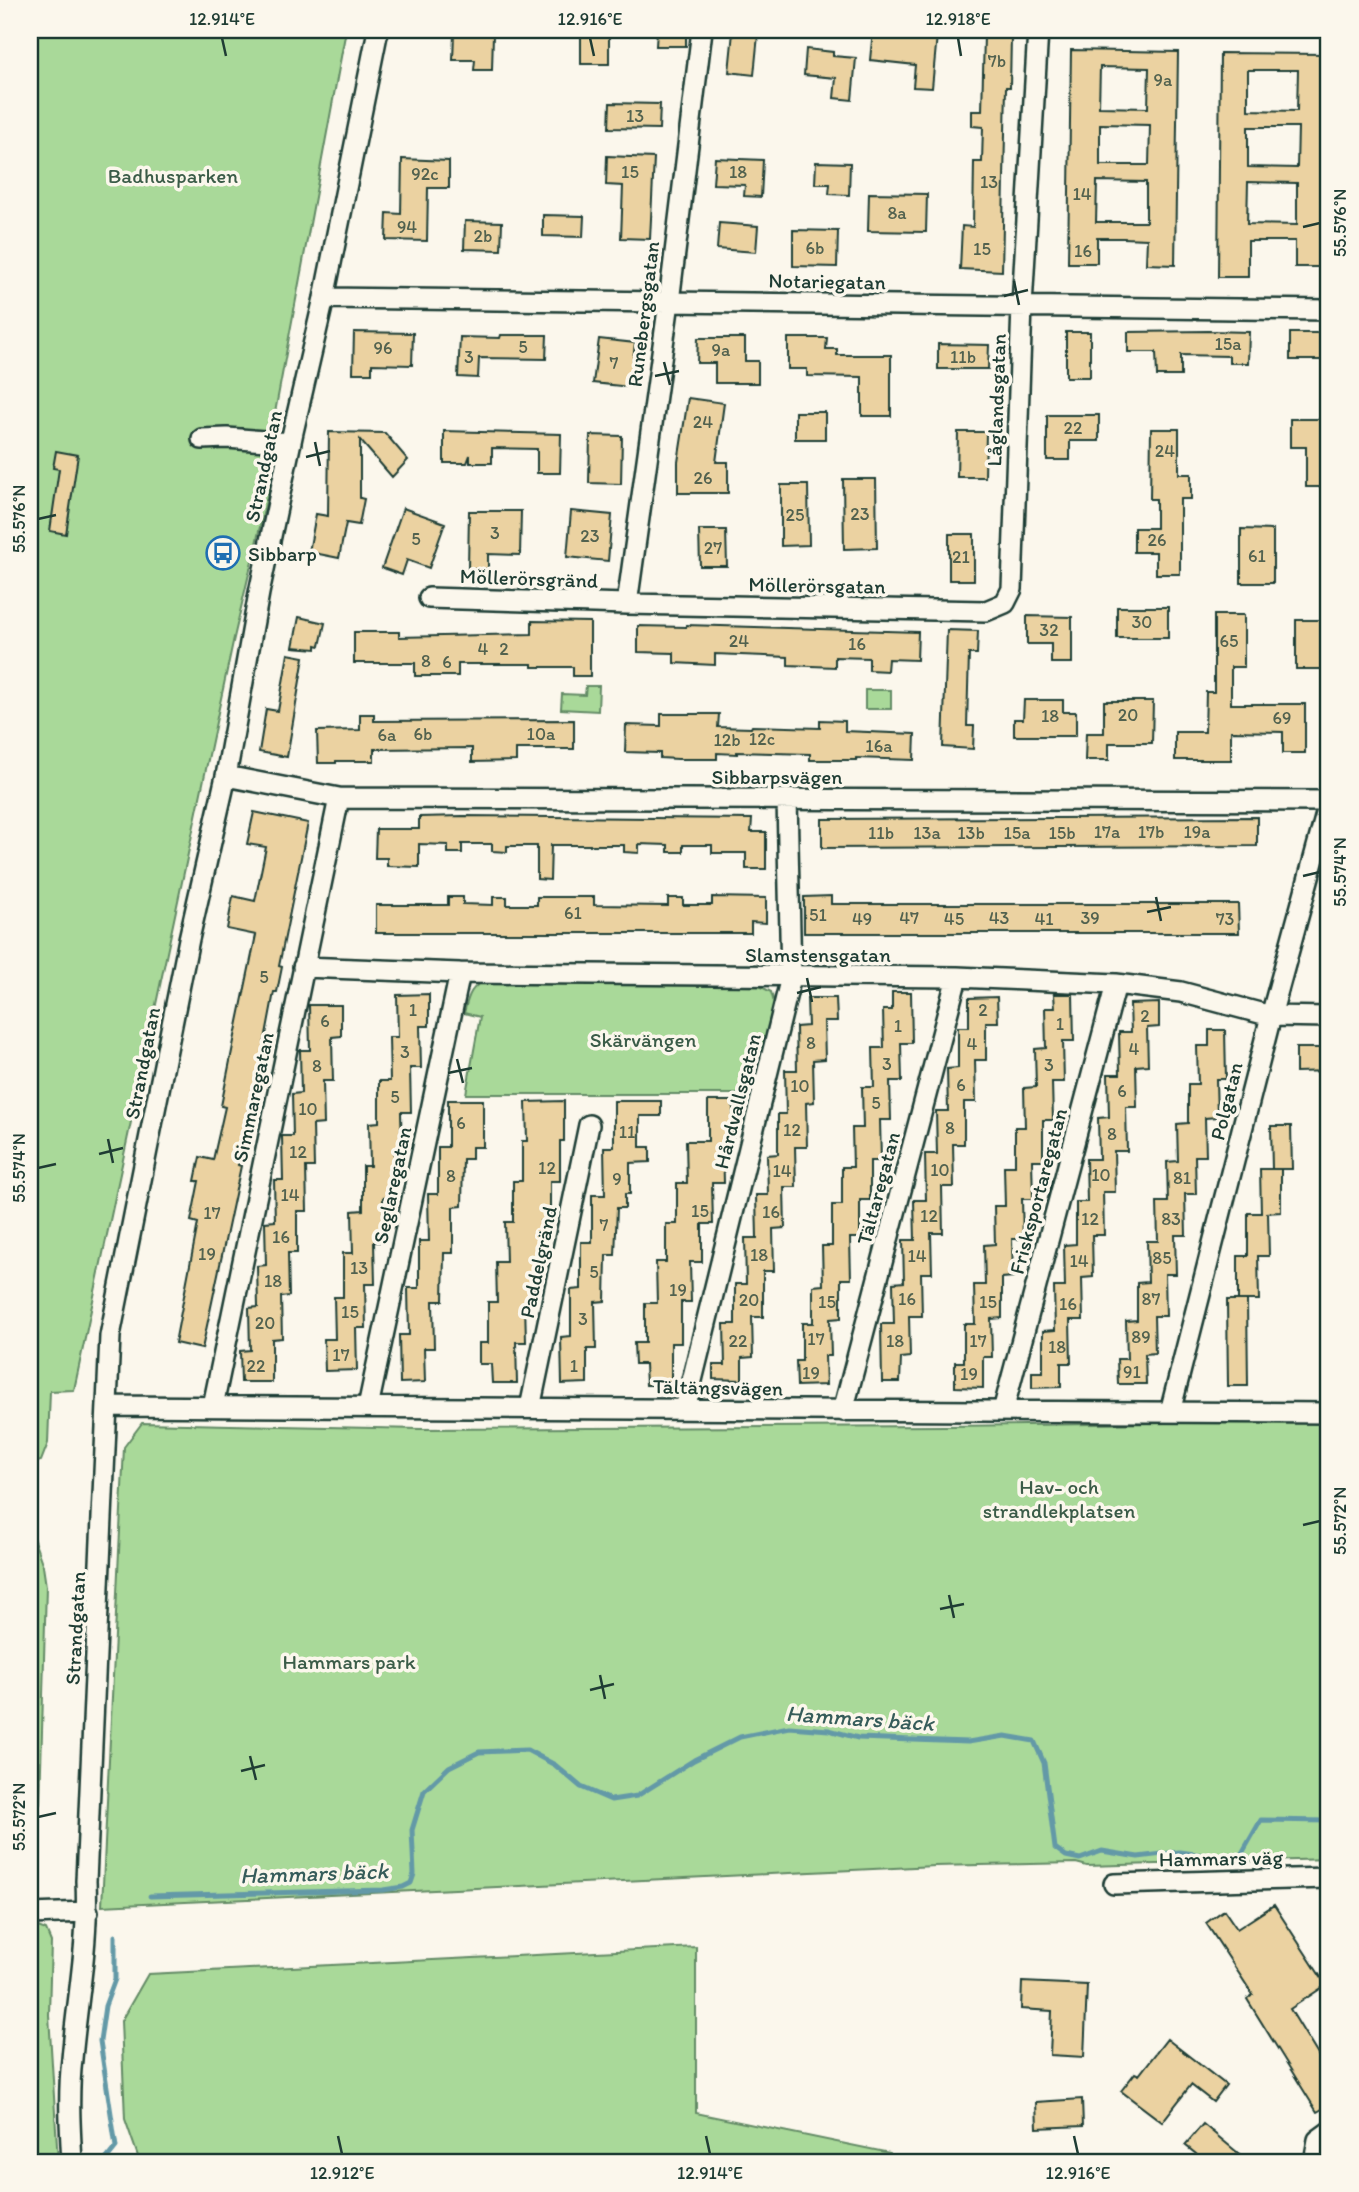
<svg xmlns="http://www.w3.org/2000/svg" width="1359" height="2192" font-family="Itim,sans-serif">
  <rect width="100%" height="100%" fill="#fbf7ec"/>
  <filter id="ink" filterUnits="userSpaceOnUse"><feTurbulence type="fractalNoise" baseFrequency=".0143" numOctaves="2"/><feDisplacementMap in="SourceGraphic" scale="14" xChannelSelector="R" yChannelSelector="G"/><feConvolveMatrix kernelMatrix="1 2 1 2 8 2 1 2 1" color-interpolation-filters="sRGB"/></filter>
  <g filter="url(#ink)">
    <path fill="#a9d999" stroke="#648b66" stroke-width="2" d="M30,30h316l-72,388 3,36 -44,188 -159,748 -24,1 -2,52 -7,18 -11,3z
      M586,686h13l-1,25 -37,-2 1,-15 23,1z
      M865,690h26v19h-26z
      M487,981l273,5 11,6 4,14 -25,88h-284l14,-77 -16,-4c4,-15 6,-28 23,-32z
      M1329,1416v443l-242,7 -11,-3 -141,3 -833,40 22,-459 18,-24 278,6 526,-3 290,-4z
      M30,1529l13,37 3,20 -6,218 -10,5z
      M30,1924l16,6 5,12 -2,73 9,147h-28z
      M696,1947v166l194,40 1,9h-751l-15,-43 -4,-98 27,-47z"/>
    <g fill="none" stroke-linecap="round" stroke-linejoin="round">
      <path stroke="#6499a7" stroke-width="5" d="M150,1896l233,-6 20,-3 8,-4 3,-9 -2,-44 12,-39 25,-24 30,-15 48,-2 28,15 26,22 30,13 26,-4 57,-36 46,-23 49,-10 40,3 29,8 110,4 37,-6 29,5 10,22 11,85 11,8 14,3 22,-8 36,6 41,-5 32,4 30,-1 20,-35 68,1
        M104,2162l12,-15 -16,-106 5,-35 10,-27v-43"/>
    </g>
    <path fill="#ebd2a1" stroke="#1f3d34" stroke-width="2" fill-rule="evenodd" d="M581,30h28v34h-28z
      M657,30h29v16h-30z
      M873,30l64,5 -5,53 -19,-1 2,-22 -45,-5z
      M733,32l25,3 -4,40 -25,-3z
      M454,34h39l-1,36h-18l1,-10h-22z
      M984,36h27l-1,51h-4l-4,184 -42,-2 2,-43 11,1 1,-65h8l1,-35 -11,-1v-15h10z
      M806,49l27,3v4l23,2 -4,42 -18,-2 2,-20 -32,-3z
      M1071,50l107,2 -3,213 -29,-1 1,-25 -24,-1h-26v25h-29zM1100,67l49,1 -1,40 -49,-1zM1100,124l50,1 -1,40h-49zM1097,181l49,1v40h-50z
      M1220,53l107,1v114l-4,99h-28v-26h-47v36h-30zM1248,70h50l-1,41 -49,-1zM1248,127h50l-1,41 -49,-1zM1248,182l49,1v42l-50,-1z
      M610,103l50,1 -1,25 -50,-1z
      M607,156l47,2 -4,81 -29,-1 2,-52 -17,-1z
      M715,158l48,2 -2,37 -17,-1 1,-11 -32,-1z
      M402,159l47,2v27h-21l-1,53 -41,-1 1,-27 14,1z
      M816,162l34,1 -1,32 -20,-1 1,-10h-15z
      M869,193l58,1 -1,38 -58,-1z
      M543,215l41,1 -1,21 -40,-1z
      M465,221l37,1 -1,28 -37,-1z
      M719,223l39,3 -2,26 -39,-3z
      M793,230l45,1 -1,36 -44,-1z
      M1208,331l41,1 -1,31h-19v-7l-48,-1v21h-24l-1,-24h-28v-20z
      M354,332l59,1 -1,32 -40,-1v9h-19z
      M1066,332h24v45h-24z
      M1290,333h39v27h-39z
      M501,335h46l-1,24 -67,-1 -1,20 -20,-1 2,-40 40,1z
      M698,338h47v23h13v22h-43v-20h-18z
      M788,338h39l-1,11h11v6h54v61h-29v-39l-55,-1v-7h-19z
      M599,339l36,4 -5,44 -37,-4z
      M938,344l51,1 -1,24h-50z
      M688,398l36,5 -8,59h12v31h-50v-31z
      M795,412h30v27h-30z
      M1047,415h52v26h-29v19h-23z
      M1290,419h39v68h-23v-40h-16z
      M1151,429h28v45h12v25h-11v75h-24v-22h-22v-24h22v-29h-6z
      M444,431l117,3 -1,39h-23v-24l-45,-1v15h-22v-8l-3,8h-23z
      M329,432l56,1 23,27 -16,17 -32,-37v58l4,1 -5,26 -13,-2 -7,35 -30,-6 7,-38 12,2z
      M958,432h28l-1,45h-28z
      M590,435l32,1 -1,48 -32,-1z
      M56,451l22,4 -12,79 -16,-3 9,-62 -6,-1z
      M843,479h33l1,69 -33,1z
      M781,485h27l1,60 -28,1z
      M403,508l42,15 -16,45 -22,-8 -5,15 -20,-7z
      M469,511h52l-1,44 -32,-1v15h-20z
      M571,511l41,4 -4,46 -41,-4z
      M1241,529l32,1v53h-32z
      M699,530h27l1,36h-27z
      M949,534h25v46h-25z
      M1117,607h51v31h-51z
      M1214,615h30v52h-13v37h74v49h-22v-21l-52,-1v29h-56v-28h30l1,-40h8z
      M1027,616l45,1v46h-21v-19h-24z
      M299,617l26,6 -5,23 -4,-1v4l-23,-2z
      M1296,620h28v49h-28z
      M532,621l58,1v54h-17v-9h-41v-3h-74v12h-43v-13h-61v-31h45v5l133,-3z
      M686,625l232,7 -1,28 -29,-1 -1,12 -18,-1v-12l-34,-1v10l-47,-2v-8l-73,-3v11l-41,-2v-10l-36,-1v-26l48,1z
      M947,630l31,1 -1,23h-8l-1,34 -1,38h7l-1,23 -30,-2z
      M288,654l16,3 -17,100 -28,-5 7,-43 12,2z
      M1024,700h39v12h13v24h-62v-17h9z
      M1104,701h49l-1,42h-43v17h-24l1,-27h18z
      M360,714h14v7l200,-1v29h-58v12l-44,1v-14l-98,1v12h-38v2h-18l-1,-32 43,-1z
      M661,714h58l-1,13 33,1 1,-2 68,2v-8l25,1v10l70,3 -1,26 -58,-2v2h-46v-6l-73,-2v2l-20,-1v6h-39l-18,-1v-5l-35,-1 1,-27 35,1z
      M254,812l54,11 -29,143 3,1 -5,25h-3l-15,80 -14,54 -7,39 3,1 -39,183 -27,-6 23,-120 -7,-2 8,-40h-4l5,-24 13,3 12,-53 -4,-1 13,-65 22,-106 -29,-6 6,-33 22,5 11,-54 -19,-3z
      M463,816l289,3 -1,13h15v37h-20v-16h-34v-8h-29v7h-15v-7l-29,-1v9l-15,-1v-7h-73l-1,35 -13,-1v-33h-30v6l-15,-1v-7h-30v9h-14v-8l-29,-1v23l-32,-1v-8h-12l1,-29h43v-12z
      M1257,817v29l-435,2v-29z
      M831,896v8h407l1,29h-435v-36z
      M448,897h15v7l30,1v-8h14v8h30v-8h57v8l74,1v-8h15v7h29v-8l54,1v25l-15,-1v11h-375v-28h72z
      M892,992h19l1,51h-11l1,38h-12l1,39h-11l1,41h-11v39h-10v38h-10l1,41h-10v39l-11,1 1,37h-6l1,29 -29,1 -1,-25h6v-38h11v-37l10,-1 -1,-39h10v-41h10v-38h11l-1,-39h11l-1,-41h12l-1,-39h11l-1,-38h9z
      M429,994v32h-9l1,42h-11l1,44h-10l1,42h-8l1,43 -12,1 1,44h-10l1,42h-10l1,44h-10l1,42 -32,1 -1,-32h11l-1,-42h9v-44h10l-1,-42 11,-1v-44h7l-1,-43 10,-1v-41h11l-1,-44h9l-1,-42z
      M1054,994h19l1,47h-11l1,41h-12l1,38h-10v40h-11l1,39h-11l1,40h-11l1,38 -11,1v40l-11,1 1,38h-9v31l-28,-1v-25h9v-38h11l-1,-39h11l-1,-40 11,-1 -1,-38h11l-1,-40h11v-39h10l-1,-39 12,-1 -1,-38 11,-1 -1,-40h10z
      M997,997l1,25h-12v38h-11l1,42h-12v42h-11l1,43h-12l1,46h-12l1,40h-11l1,43h-13l1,41 -9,1 -1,24h-18l-1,-58h13l-1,-41 11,-1 -1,-42h12l-1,-40h12l-1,-46h12l-1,-43h12l-1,-42 11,-1v-41h11v-29z
      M807,998h29l1,23h-13l1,38 -12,1 1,42 -8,1 1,44h-12l1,40h-12l1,41 -12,1 1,42h-11v46h-11l1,40 -11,1v22l-29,-1v-14h12l-1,-41h11v-40h11l-1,-46h12l-1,-43h12l-1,-40 11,-1v-40h8l-1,-44h12l-1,-43 12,-1z
      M1159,1003v24l-12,1 1,37 -12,1 1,41h-11l1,44h-13l1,41h-12l1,43h-12l1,42 -11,1 1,42h-13l1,43h-10v24l-29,1v-16h11v-41l12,-1 -1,-43h11l-1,-42 12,-1v-42h11l-1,-43h13l-1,-41 11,-1 -1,-43h12l-1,-42h12l-1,-28z
      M309,1005h32v31l-9,1 1,44h-10l1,43 -11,1 1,42h-8l1,44h-10v42h-9l1,43 -8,1 1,41 -10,1v43h-31l-1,-31 10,-1 -1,-42 9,-1 -1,-41 9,-1 -1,-43 10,-1 -1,-41h9l-1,-44h11l-1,-42 9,-1 -1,-43h10z
      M1209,1030h16l1,49h-10l1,38 -12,1 1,38h-11l1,38h-11l1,41h-11l1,39h-11l1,42h-12l1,37 -10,1 1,30h-28l-1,-25h10l-1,-38 11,-1v-37l11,-1 -1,-41h11l-1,-39h11l-1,-40 11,-1 -1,-37 11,-1v-39h10l-1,-38h12z
      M1296,1048h33v23l-33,1z
      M448,1100h35v47h-11v12h-9l-1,47 -9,1v46h-9l-1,48h-10l1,47h-10l1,34 -25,1 -1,-48h10l-1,-47h11v-47h10l-1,-47h10v-47h10z
      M564,1101v40h-4v40h-10v40h-9l1,40 -9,1 1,40h-9l1,40h-10l1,41h-25l-1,-19h-12v-21h9v-41h9l-1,-40h10l-1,-40h8v-41h9v-40h5l-1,-39z
      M614,1101h47v15h-21v31h10v15l-20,1v31h-5v14h-8l-2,47h-9l-1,46 -10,1 1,47h-9v34l-25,1 -1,-47 10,-1v-46l10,-1v-47h11v-47h13l-1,-48h10z
      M708,1101h25v40h-10l1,42h-12l1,41h-11v38h-12l1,40h-10v41h-10v42h-25l-1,-21h-10l-1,-21h11v-40h12l-1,-41h10v-38h11v-41h10l-1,-42h22z
      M1271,1126h20l1,43h-20z
      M1260,1169h21v43l-16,1h3l1,43h-11l1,44h-21v-44h10v-43h13z
      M1227,1300h20l1,86h-20z
      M1274,1905l52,80 -36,24 39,64v32l-12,7 -70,-113 6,-4 -47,-72 18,-13 13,19z
      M1022,1982l65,3 -3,72 -34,-2 2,-44 -31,-2z
      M1167,2039l59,46 -13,17 -22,-17 -29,37 -41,-31 14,-18 4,2z
      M1082,2099l1,27 -46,2 -1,-26z
      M1203,2124l46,38h-43l-21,-17z"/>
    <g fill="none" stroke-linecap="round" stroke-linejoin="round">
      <defs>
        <path id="minor" d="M324,298l1005,12
          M202,439l25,-1 64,5
          M429,598l198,6 359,7 19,-8 7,-14 10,-283 16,-276
          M627,604l42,-302 33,-272
          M226,776l113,22 990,3
          M303,967l157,6 497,4 159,7 65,8 90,24 58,1
          M107,1406l1222,7
          M213,1406l126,-608
          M368,1407l92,-434
          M530,1408l59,-283
          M685,1409l106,-432 -4,-178
          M843,1411l114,-434
          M1003,1411l113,-427
          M1170,1412l101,-396 58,-213
          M1114,1884l215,-6
          M30,1914l58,-2
          M72,2162c-2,-34 -4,-69 0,-103 5,-59 17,-118 14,-178l24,-545 79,-397 37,-163 33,-183 34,-161 31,-134 54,-268
          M1314,2162l4,-22 11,-8"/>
      </defs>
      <use href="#minor" stroke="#1f3d34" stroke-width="24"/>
      <use href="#minor" stroke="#fbf7ec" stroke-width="19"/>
    </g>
  </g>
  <path fill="none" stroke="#1f3d34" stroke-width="2.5" d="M222,38l4,18M590,38l4,18M958,38l3,18M1303,227l17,-4M1014,281l5,24M1004,296l24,-6M664,362l6,23M655,376l24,-5M315,442l5,24M306,457l24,-6M38,519l18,-4M1303,876l17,-4M1156,897l5,24M1147,912l24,-5M807,978l5,24M797,993l24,-6M457,1059l6,24M448,1073l24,-5M108,1139l5,24M99,1154l24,-6M38,1168l18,-4M1303,1525l17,-4M949,1595l5,23M940,1609l24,-5M600,1675l5,24M590,1690l24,-6M250,1756l6,24M241,1771l24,-6M38,1817l18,-4M338,2136l4,18M706,2136l4,18M1074,2136l4,18"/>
  <defs>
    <symbol id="bus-ring" viewBox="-11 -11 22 22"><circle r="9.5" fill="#fbf7ec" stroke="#1f6fb2" stroke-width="1.5"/><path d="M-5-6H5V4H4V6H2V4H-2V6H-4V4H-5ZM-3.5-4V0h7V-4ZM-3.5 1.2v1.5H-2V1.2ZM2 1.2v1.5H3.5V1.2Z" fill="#1f6fb2"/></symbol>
  </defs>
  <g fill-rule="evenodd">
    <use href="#bus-ring" x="204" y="534" width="38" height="38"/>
  </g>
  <g text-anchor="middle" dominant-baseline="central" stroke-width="7" stroke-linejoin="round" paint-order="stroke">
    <g font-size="18" fill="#52624f">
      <text x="997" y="61">7b</text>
      <text x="1163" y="80">9a</text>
      <text x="635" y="116">13</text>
      <text x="630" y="172">15</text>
      <text x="738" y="172">18</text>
      <text x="425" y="174">92c</text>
      <text x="989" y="182">13</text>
      <text x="1082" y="194">14</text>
      <text x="897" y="213">8a</text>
      <text x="407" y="227">94</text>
      <text x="483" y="236">2b</text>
      <text x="815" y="248">6b</text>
      <text x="982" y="249">15</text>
      <text x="1083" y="251">16</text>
      <text x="1228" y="344">15a</text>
      <text x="523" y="347">5</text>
      <text x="383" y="348">96</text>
      <text x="721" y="350">9a</text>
      <text x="469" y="357">3</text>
      <text x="963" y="357">11b</text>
      <text x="614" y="363">7</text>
      <text x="703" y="422">24</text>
      <text x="1073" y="428">22</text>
      <text x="1165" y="451">24</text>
      <text x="703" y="478">26</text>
      <text x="860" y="514">23</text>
      <text x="795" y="515">25</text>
      <text x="495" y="533">3</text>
      <text x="590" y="536">23</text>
      <text x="416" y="539">5</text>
      <text x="1157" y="540">26</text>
      <text x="713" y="548">27</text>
      <text x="1257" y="556">61</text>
      <text x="961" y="557">21</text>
      <text x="1142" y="622">30</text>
      <text x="1049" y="630">32</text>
      <text x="739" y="641">24</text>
      <text x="1229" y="641">65</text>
      <text x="857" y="644">16</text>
      <text x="483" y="649">4</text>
      <text x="504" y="649">2</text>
      <text x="426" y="661">8</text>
      <text x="447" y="662">6</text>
      <text x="1128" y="715">20</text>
      <text x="1050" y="716">18</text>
      <text x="1282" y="718">69</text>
      <text x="423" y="734">6b</text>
      <text x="541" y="734">10a</text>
      <text x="387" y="735">6a</text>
      <text x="762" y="739">12c</text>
      <text x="727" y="740">12b</text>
      <text x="879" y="746">16a</text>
      <text x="1107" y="832">17a</text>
      <text x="1151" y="832">17b</text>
      <text x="1197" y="832">19a</text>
      <text x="881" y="833">11b</text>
      <text x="927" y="833">13a</text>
      <text x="971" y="833">13b</text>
      <text x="1017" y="833">15a</text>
      <text x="1062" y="833">15b</text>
      <text x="573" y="913">61</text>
      <text x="818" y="915">51</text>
      <text x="909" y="918">47</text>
      <text x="999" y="918">43</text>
      <text x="1090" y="918">39</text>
      <text x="862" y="919">49</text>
      <text x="954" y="919">45</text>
      <text x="1044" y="919">41</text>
      <text x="1225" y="919">73</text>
      <text x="264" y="977">5</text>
      <text x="413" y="1010">1</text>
      <text x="983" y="1010">2</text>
      <text x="1145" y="1016">2</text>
      <text x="325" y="1021">6</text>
      <text x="1060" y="1024">1</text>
      <text x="898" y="1026">1</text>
      <text x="811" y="1043">8</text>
      <text x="972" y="1044">4</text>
      <text x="1134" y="1049">4</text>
      <text x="405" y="1052">3</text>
      <text x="887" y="1064">3</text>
      <text x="1049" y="1065">3</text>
      <text x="317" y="1066">8</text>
      <text x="961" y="1085">6</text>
      <text x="800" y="1086">10</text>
      <text x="1122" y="1091">6</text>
      <text x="395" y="1097">5</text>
      <text x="876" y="1103">5</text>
      <text x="308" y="1109">10</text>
      <text x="461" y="1123">6</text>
      <text x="950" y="1128">8</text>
      <text x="792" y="1130">12</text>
      <text x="627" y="1132">11</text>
      <text x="1112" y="1134">8</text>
      <text x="298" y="1152">12</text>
      <text x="547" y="1168">12</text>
      <text x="940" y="1170">10</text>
      <text x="782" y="1171">14</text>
      <text x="1101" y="1175">10</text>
      <text x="451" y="1176">8</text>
      <text x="1182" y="1178">81</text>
      <text x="617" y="1179">9</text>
      <text x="290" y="1195">14</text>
      <text x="700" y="1211">15</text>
      <text x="771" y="1212">16</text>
      <text x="212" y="1213">17</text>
      <text x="929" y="1216">12</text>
      <text x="1090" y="1219">12</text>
      <text x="1171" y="1219">83</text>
      <text x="604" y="1225">7</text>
      <text x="281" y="1237">16</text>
      <text x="207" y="1254">19</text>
      <text x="759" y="1255">18</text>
      <text x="917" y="1256">14</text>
      <text x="1162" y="1258">85</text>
      <text x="1079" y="1261">14</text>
      <text x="359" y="1268">13</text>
      <text x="594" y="1272">5</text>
      <text x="273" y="1281">18</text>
      <text x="678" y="1290">19</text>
      <text x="907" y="1299">16</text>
      <text x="1151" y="1299">87</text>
      <text x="749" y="1300">20</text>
      <text x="827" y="1302">15</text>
      <text x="988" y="1302">15</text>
      <text x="1068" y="1304">16</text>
      <text x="350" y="1312">15</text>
      <text x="583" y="1319">3</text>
      <text x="265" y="1323">20</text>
      <text x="1141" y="1337">89</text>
      <text x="816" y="1339">17</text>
      <text x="738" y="1341">22</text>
      <text x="895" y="1341">18</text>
      <text x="978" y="1341">17</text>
      <text x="1057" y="1347">18</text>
      <text x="341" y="1355">17</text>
      <text x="256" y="1366">22</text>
      <text x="574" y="1366">1</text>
      <text x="1132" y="1372">91</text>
      <text x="811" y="1373">19</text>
      <text x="969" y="1374">19</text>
    </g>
    <g font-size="21" fill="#3b5c48" stroke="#fbf7ec">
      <text x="173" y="175">Badhusparken</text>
      <text x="643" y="1039">Skärvängen</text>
      <text x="1059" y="1486">Hav- och<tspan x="1059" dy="24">strandlekplatsen</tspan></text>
      <text x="349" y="1661">Hammars park</text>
    </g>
    <g font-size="21" fill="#1f3d34" stroke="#fbf7ec">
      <text transform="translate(827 281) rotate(1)">Notariegatan</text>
      <text transform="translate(643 314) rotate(-83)">Runebergsgatan</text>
      <text transform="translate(996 400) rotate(-88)">Låglandsgatan</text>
      <text transform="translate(263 466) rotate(-78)">Strandgatan</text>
      <text transform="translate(529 578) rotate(2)">Möllerörsgränd</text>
      <text transform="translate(817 585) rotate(1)">Möllerörsgatan</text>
      <text x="777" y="776">Sibbarpsvägen</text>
      <text x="818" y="954">Slamstensgatan</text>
      <text transform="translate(142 1063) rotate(-79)">Strandgatan</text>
      <text transform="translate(253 1097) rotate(-78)">Simmaregatan</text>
      <text transform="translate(737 1101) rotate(-76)">Hårdvallsgatan</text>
      <text transform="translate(1226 1101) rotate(-76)">Polgatan</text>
      <text transform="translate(392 1185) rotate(-78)">Seglaregatan</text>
      <text transform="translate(878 1188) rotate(-75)">Tältaregatan</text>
      <text transform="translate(1038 1191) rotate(-75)">Frisksportaregatan</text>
      <text transform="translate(538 1262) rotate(-78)">Paddelgränd</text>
      <text transform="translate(718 1387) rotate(1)">Tältängsvägen</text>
      <text transform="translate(75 1628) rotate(-87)">Strandgatan</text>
      <text transform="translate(1221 1858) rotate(-1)">Hammars väg</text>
    </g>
    <g font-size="21" fill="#1f3d34" stroke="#fbf7ec" text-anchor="start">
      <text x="248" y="553">Sibbarp</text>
    </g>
    <g font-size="23" font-style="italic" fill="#365c5a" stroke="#fbf7ec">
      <text transform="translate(860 1718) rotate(4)">Hammars bäck</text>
      <text transform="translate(314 1873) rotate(-2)">Hammars bäck</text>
    </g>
  </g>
  <rect width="1359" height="2192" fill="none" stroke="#fbf7ec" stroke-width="77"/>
  <rect x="38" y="38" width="1282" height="2116" fill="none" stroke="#1f3d34" stroke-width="2.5"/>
  <g font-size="18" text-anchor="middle" fill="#1f3d34">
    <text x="222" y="25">12.914°E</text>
    <text x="590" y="25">12.916°E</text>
    <text x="958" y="25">12.918°E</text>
    <text transform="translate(1340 223) rotate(-90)" y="6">55.576°N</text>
    <text transform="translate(19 519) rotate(-90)" y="6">55.576°N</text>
    <text transform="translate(1340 872) rotate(-90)" y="6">55.574°N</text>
    <text transform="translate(19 1168) rotate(-90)" y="6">55.574°N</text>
    <text transform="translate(1340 1521) rotate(-90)" y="6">55.572°N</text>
    <text transform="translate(19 1817) rotate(-90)" y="6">55.572°N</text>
    <text x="342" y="2179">12.912°E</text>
    <text x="710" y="2179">12.914°E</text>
    <text x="1078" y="2179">12.916°E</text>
  </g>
</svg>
